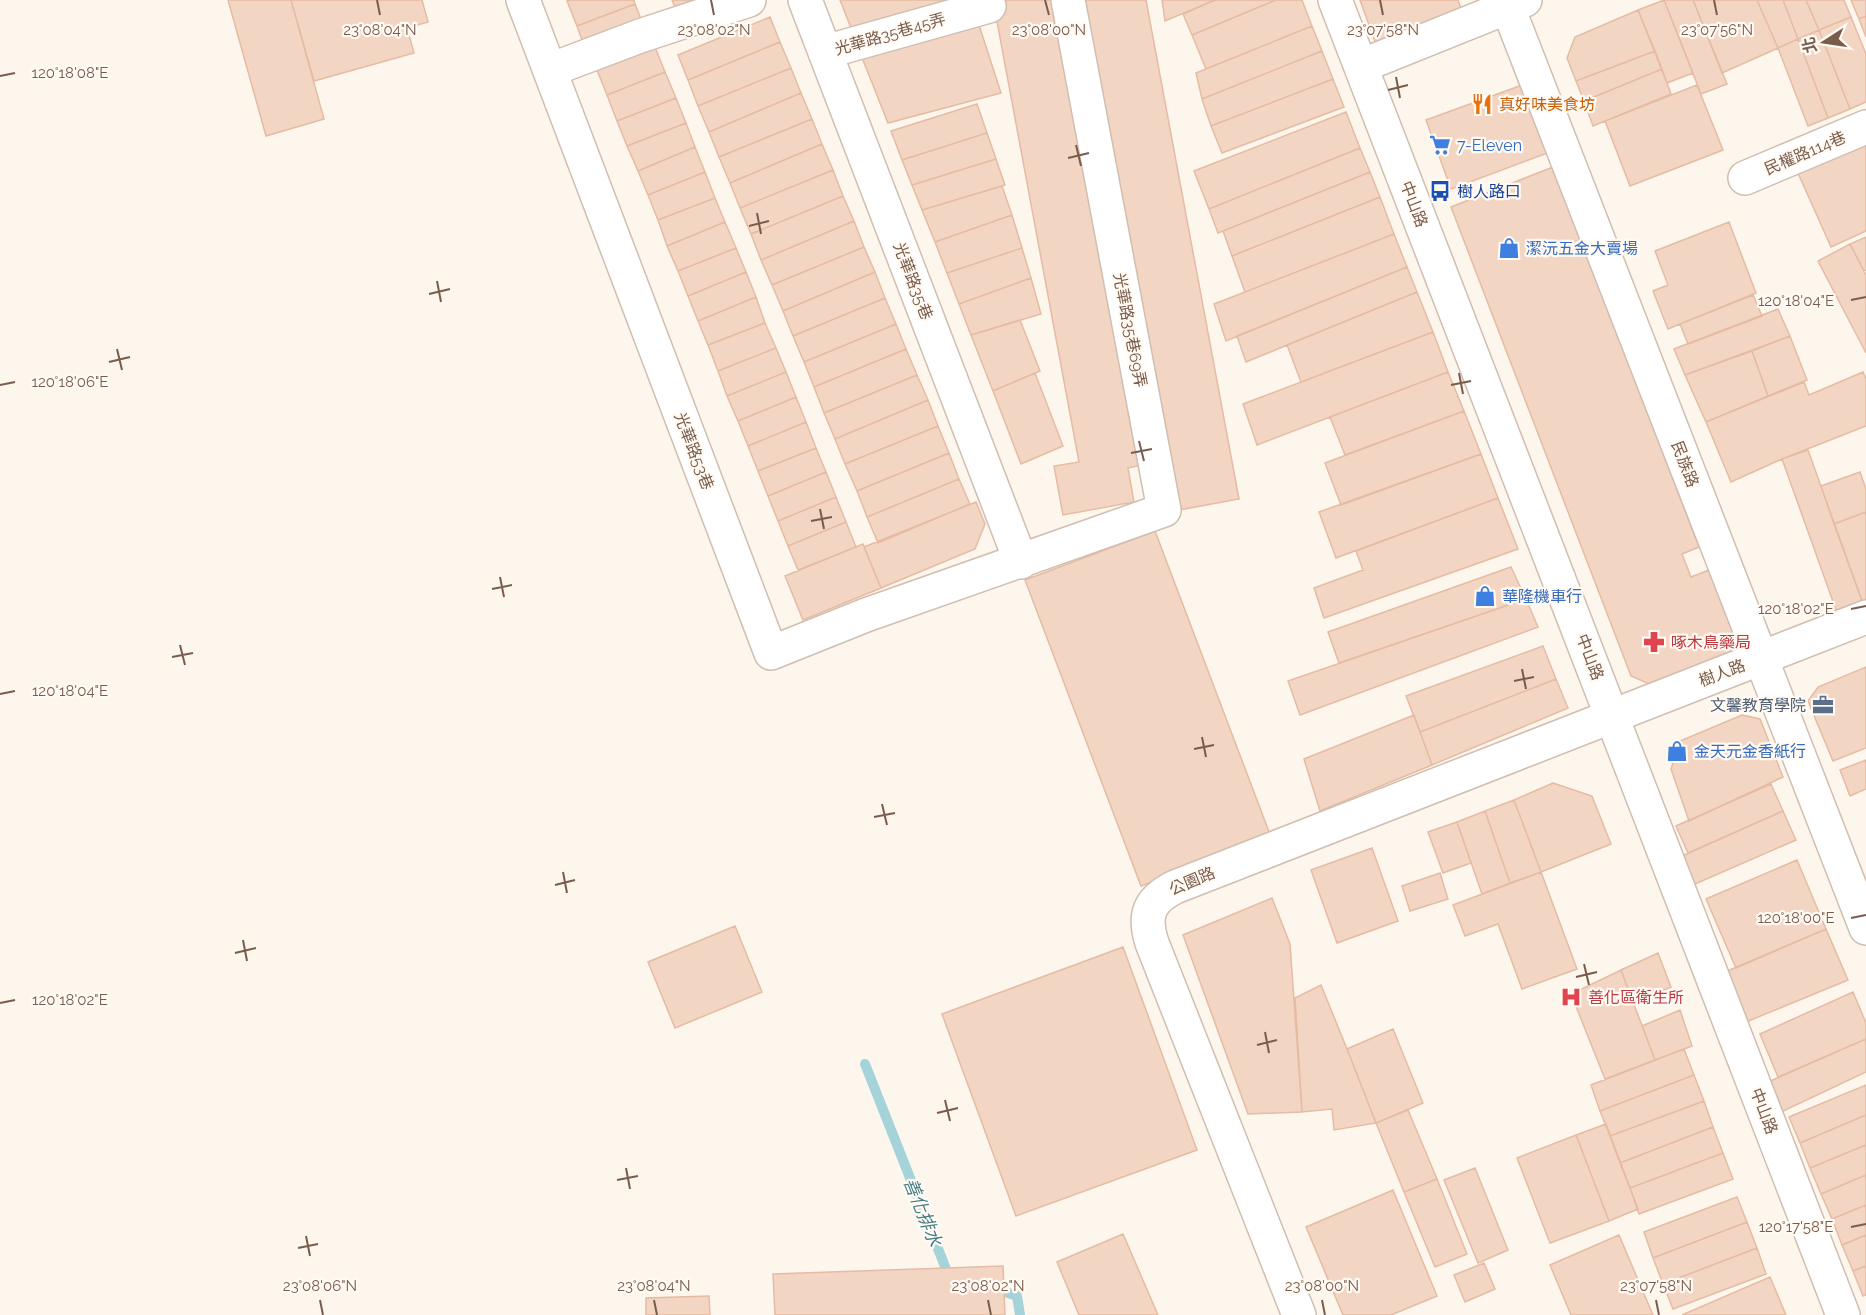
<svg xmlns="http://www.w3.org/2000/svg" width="1866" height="1315" font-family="Raleway,'Noto Sans TC',sans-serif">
  <rect width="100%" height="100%" fill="#fdf6ec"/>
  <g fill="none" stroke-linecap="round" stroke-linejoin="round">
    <path stroke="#a5d3da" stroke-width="10" d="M865,1064l83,210 7,3
      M993,1288l24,8 3,19"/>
  </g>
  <path fill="#f3d5c3" stroke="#e6bba3" stroke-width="1.5" d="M228,0h63l33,119 -58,17z
    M291,0h131l6,22 -21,6 7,25 -100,28z
    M570,0h64l1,4 -58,22 -10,-25z
    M672,0h21l-18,7z
    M840,0h130l-117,33z
    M993,0h66l87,464 -18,4 6,34 -71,13 -9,-49 25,-4z
    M1078,0h68l93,499 -65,12z
    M1162,0h53l-50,21z
    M1215,0h61l-84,35 -9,-21z
    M1276,0h26l10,26 -106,43 -14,-34z
    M1360,0h98l5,14 -86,33z
    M1664,0h29l34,84 -26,10z
    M1664,0l29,73 -26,10 -29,-73z
    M1693,0h64l21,48 -56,25z
    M1757,0h26l15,39 -20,9z
    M1783,0h23l13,30 -21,9z
    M1806,0h38l7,17 -32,13z
    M1851,0h15v16l-7,3z
    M635,4l10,25 -59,22 -9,-25z
    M1638,10l17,41 -79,30 -9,-23 8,-21z
    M1866,16v21l-7,-18z
    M770,17l10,25 -92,38 -10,-25z
    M1851,17l15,37v48l-16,7 -31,-79z
    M978,22l23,71 -113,30 -27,-68z
    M1312,26l10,25 -120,48 -6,-26z
    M1819,30l31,79 -22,9 -30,-79z
    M1798,39l30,79 -20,8 -30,-78z
    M780,42l11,26 -93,38 -10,-26z
    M655,47l10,25 -58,23 -10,-25z
    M1322,51l11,28 -122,47 -9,-27z
    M1655,51l7,18 -78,32 -8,-20z
    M791,68l10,25 -92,39 -11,-26z
    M1662,69l9,25 -78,32 -9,-25z
    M665,72l11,26 -59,23 -10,-26z
    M1333,79l11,28 -122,46 -11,-27z
    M1525,84l25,68 -99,37 -25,-69z
    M1697,85l26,65 -93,36 -25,-65z
    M801,93l11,26 -93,38 -10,-25z
    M676,98l10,25 -59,23 -10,-25z
    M977,104l10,29 -85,27 -11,-29z
    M1346,112l14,36 -151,61 -15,-38z
    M812,119l10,25 -92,39 -11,-26z
    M686,123l9,24 -57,24 -11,-25z
    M1866,129v102l-35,16 -38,-85z
    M987,133l9,26 -84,26 -10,-25z
    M822,144l11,26 -93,38 -10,-25z
    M695,147l10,25 -57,23 -10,-24z
    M1360,148l10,24 -152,61 -9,-24z
    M996,159l9,26 -83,25 -10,-25z
    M1553,167l146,380 -17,7 9,23 18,-7 32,84 -85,33 -25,-11 -180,-469z
    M833,170l10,26 -92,38 -11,-26z
    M705,172l10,26 -57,22 -10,-25z
    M1370,172l10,25 -148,59 -9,-25z
    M1002,186l10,29 -77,27 -13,-32z
    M843,196l11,25 -93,39 -10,-26z
    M1380,197l14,37 -149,58 -13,-36z
    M715,198l10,24 -58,24 -9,-26z
    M1012,215l10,33 -75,25 -12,-31z
    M854,221l10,26 -92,38 -11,-25z
    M725,222l11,26 -58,23 -11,-25z
    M1729,222l27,71 -88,36 -15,-38 15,-6 -13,-34z
    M1394,234l13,33 -181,74 -12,-37z
    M1866,237v33l-2,1 -14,-27z
    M1850,244l16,31v78l-48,-92z
    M864,247l11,25 -92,39 -11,-26z
    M736,248l10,24 -58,24 -10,-25z
    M1022,248l9,30 -72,26 -12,-31z
    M1407,267l10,25 -171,70 -9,-26z
    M746,272l10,25 -58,24 -10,-25z
    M875,272l10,26 -92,38 -10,-25z
    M1031,278l10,36 -70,21 -12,-31z
    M1417,292l16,40 -132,50 -14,-37z
    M1753,295l9,21 -74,28 -8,-20z
    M756,297l9,26 -57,22 -10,-24z
    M885,298l11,26 -92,38 -11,-26z
    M1778,309l12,27 -105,39 -11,-26z
    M1020,320l20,51 -47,20 -22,-56z
    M765,323l11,25 -58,23 -10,-26z
    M896,324l10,25 -92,38 -10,-25z
    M1433,332l15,40 -191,73 -14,-41z
    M1790,336l17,44 -39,16 -16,-45z
    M776,348l10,24 -59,24 -9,-25z
    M906,349l11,26 -93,38 -10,-26z
    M1752,351l16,45 -62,26 -21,-47z
    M786,372l10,25 -58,24 -11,-25z
    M1448,372l16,39 -119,44 -15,-38z
    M1863,372l3,7v47l-84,33 -51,23 -25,-60 98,-40 5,13z
    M1035,373l28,73 -42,18 -28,-73z
    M917,375l11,25 -93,39 -11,-26z
    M796,397l10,25 -58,24 -10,-25z
    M928,400l10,26 -93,38 -10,-25z
    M1464,411l17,43 -140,51 -16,-42z
    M806,422l10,26 -58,23 -10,-25z
    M938,426l11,27 -92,38 -12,-27z
    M816,448l10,24 -58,24 -10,-25z
    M1808,450l58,162 -26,9 -58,-162z
    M949,453l10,26 -92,38 -10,-26z
    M1481,454l17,44 -162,60 -17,-46z
    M826,472l10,25 -58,24 -10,-25z
    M1860,472l6,17v23l-32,12 -13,-38z
    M959,479l11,25 -92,39 -11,-26z
    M836,497l10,25 -58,24 -10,-25z
    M1498,498l20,51 -194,69 -10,-30 49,-18 -7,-19z
    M976,502l9,22 -10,25 -94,39 -17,-41z
    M1866,512v100l-32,-88z
    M846,522l10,25 -58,23 -10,-24z
    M1155,531l116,306 -130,49 -116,-306z
    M863,544l18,44 -78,32 -18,-44z
    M1511,567l15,32 -187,64 -11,-31z
    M1526,599l12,28 -238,88 -12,-34z
    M1543,646l13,33 -136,53 -14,-36z
    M1866,667v81l-33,13 -25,-60 10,-14z
    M1556,679l12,29 -136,57 -12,-33z
    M1414,715l18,50 -112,46 -16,-52z
    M1742,715l18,4 23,58 -94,44 -18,-52 9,-28z
    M1866,760v29l-16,7 -10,-26z
    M1553,783l39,13 19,48 -70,28 -27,-72z
    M1771,784l12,27 -95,42 -12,-27z
    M1514,800l27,72 -31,11 -25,-72z
    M1485,811l25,72 -28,11 -25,-72z
    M1783,811l13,29 -101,44 -13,-28z
    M1457,822l14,41 -28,10 -15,-41z
    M1372,848l26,73 -61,22 -26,-73z
    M1797,860l29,69 -90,39 -30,-69z
    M1541,872l36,97 -55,20 -24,-65 -33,12 -12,-31z
    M1440,873l8,26 -38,12 -8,-25z
    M1272,898l18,46 12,168 -54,2 -65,-179z
    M735,926l27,66 -87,36 -27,-66z
    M1826,929l22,51 -102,42 -21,-50z
    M1123,947l74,203 -181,66 -74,-202z
    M1658,953l13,34 -38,16 -12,-33z
    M1621,970l34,90 -50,19 -34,-85z
    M1321,985l26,64 29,74 -42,7 -2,-21 -30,3 -7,-114z
    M1853,992l13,31v16l-88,38 -18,-43z
    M1680,1010l12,36 -37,14 -13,-34z
    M1393,1029l30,74 -47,20 -29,-74z
    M1866,1039v33l-87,41 -13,-30z
    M1684,1049l10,26 -94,36 -9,-26z
    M1694,1075l10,26 -94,35 -10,-25z
    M1866,1085v30l-66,28 -11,-26z
    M1704,1101l9,26 -93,36 -10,-27z
    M1408,1110l29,69 -33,13 -28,-69z
    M1866,1115v30l-56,23 -10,-25z
    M1606,1124l32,85 -29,12 -33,-86z
    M1713,1127l10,26 -93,35 -10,-25z
    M1576,1135l33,86 -59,22 -33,-85z
    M1866,1145v30l-45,19 -11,-26z
    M1723,1153l10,26 -94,35 -9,-26z
    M1475,1168l33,82 -30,13 -34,-83z
    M1866,1175v30l-34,14 -11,-25z
    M1437,1179l30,75 -32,13 -31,-75z
    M1393,1190l44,106 -46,19h-48l-37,-88z
    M1737,1197l10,25 -94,36 -9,-26z
    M1866,1205v30l-24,10 -10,-26z
    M1747,1222l10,26 -94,36 -10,-26z
    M1123,1234l35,81h-79l-22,-53z
    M1619,1235l34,80h-82l-21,-50z
    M1866,1235v31l-13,5 -11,-26z
    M1757,1248l9,26 -93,35 -10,-25z
    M1484,1263l11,26 -30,13 -11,-27z
    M1003,1266l2,49h-230l-2,-41z
    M1866,1266v29l-3,1 -10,-25z
    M1770,1277l16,38h-104z
    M709,1296l1,19h-64v-17z"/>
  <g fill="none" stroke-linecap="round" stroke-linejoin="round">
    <defs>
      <path id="minor" d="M523,0l248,653 95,-38 298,-105 -96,-510
        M805,0l216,562
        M1335,0l508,1315
        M1505,0l361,928
        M825,52l164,-46
        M1361,66l164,-66
        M550,70l90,-34 109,-36
        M1745,178l121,-51
        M1299,1315l-147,-372c-9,-28 -3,-43 23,-56l691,-270"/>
    </defs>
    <use href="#minor" stroke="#d1beb0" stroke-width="36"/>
    <use href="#minor" stroke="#fff" stroke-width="33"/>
  </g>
  <path fill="none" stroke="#7a5c4d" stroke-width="2" d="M377,0l3,15M711,0l3,15M1045,0l4,15M1380,0l3,15M1714,0l3,15M0,76l15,-3M1396,77l4,21M1388,90l20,-5M1076,145l5,21M1068,158l21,-5M757,213l4,21M749,226l20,-5M437,281l4,21M429,294l21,-5M1851,300l15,-3M117,349l5,21M109,362l21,-5M1459,373l4,21M0,385l15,-3M1451,385l20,-4M1139,441l5,20M1131,453l21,-4M820,509l4,20M811,521l21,-4M500,577l4,20M492,589l20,-4M1851,609l15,-3M180,645l5,20M172,657l21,-4M1522,669l4,20M1514,681l20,-4M0,694l15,-3M1202,737l4,20M1194,749l20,-4M882,804l5,21M874,817l21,-4M563,872l4,21M555,885l20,-5M1851,918l15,-3M243,940l4,21M235,953l21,-5M1584,964l5,21M1576,977l21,-5M0,1003l15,-3M1265,1032l4,21M1257,1045l20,-5M945,1100l5,21M937,1113l21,-5M626,1168l4,21M617,1180l21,-4M1851,1227l15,-3M306,1236l4,20M298,1248l20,-4M320,1300l3,15M654,1300l3,15M988,1300l3,15M1322,1300l3,15M1656,1300l3,15"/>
  <defs>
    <symbol id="restaurant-bare" viewBox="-9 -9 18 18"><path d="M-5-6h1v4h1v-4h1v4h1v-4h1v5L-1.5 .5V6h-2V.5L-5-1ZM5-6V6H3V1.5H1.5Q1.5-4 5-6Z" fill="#e8710a" stroke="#fffaf3" stroke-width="2.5" paint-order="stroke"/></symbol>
    <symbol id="supermarket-bare" viewBox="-9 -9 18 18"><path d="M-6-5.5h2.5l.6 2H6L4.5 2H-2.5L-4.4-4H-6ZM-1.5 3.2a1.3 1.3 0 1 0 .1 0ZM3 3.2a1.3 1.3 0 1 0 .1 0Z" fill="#3f7fe0" stroke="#fffaf3" stroke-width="2.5" paint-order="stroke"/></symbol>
    <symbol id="bus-bare" viewBox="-9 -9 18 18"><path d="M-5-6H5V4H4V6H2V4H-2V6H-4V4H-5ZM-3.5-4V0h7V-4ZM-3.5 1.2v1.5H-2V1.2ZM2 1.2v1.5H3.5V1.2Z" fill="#1a4fb4" stroke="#fffaf3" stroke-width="2.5" paint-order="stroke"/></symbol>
    <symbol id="shop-bare" viewBox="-9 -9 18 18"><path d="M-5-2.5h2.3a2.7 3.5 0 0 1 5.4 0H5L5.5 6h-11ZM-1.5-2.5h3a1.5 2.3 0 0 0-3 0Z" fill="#3f7fe0" stroke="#fffaf3" stroke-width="2.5" paint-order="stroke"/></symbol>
    <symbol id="pharmacy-bare" viewBox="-9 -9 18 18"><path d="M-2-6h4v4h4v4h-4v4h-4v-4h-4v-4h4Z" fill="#e0444e" stroke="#fffaf3" stroke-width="2.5" paint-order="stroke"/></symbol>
    <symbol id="office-bare" viewBox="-9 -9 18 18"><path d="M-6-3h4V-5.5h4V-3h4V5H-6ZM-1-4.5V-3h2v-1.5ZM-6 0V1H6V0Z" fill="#5c6f8a" stroke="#fffaf3" stroke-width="2.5" paint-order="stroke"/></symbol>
    <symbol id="hospital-bare" viewBox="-9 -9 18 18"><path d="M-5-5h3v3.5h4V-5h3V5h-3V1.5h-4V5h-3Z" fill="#e0444e" stroke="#fffaf3" stroke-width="2.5" paint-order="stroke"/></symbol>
  </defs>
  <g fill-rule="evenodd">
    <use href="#restaurant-bare" x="1467" y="89" width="30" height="30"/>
    <use href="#supermarket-bare" x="1425" y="130" width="30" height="30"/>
    <use href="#bus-bare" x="1425" y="176" width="30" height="30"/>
    <use href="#shop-bare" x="1494" y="233" width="30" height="30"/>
    <use href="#shop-bare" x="1470" y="581" width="30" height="30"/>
    <use href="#pharmacy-bare" x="1639" y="627" width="30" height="30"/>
    <use href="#office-bare" x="1808" y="690" width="30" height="30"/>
    <use href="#shop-bare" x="1662" y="736" width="30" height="30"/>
    <use href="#hospital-bare" x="1556" y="982" width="30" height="30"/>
  </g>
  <g text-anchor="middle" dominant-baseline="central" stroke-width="4.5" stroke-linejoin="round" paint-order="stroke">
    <g font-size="16" fill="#7a5c4d" stroke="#fffaf3">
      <text transform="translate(890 34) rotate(-16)">光華路35巷45弄</text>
      <text transform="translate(1805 153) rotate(-23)">民權路114巷</text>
      <text transform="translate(1414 204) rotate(69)">中山路</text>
      <text transform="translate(913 281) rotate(69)">光華路35巷</text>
      <text transform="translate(1130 330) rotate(79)">光華路35巷69弄</text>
      <text transform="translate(694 451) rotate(69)">光華路53巷</text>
      <text transform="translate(1685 464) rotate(69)">民族路</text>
      <text transform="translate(1590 657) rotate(69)">中山路</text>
      <text transform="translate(1722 673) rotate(-21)">樹人路</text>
      <text transform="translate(1192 881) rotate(-23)">公園路</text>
      <text transform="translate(1764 1111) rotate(69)">中山路</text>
    </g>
    <g font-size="16" fill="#c56008" stroke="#fffaf3" text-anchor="start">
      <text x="1499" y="104">真好味美食坊</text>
    </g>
    <g font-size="16" fill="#366cbe" stroke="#fffaf3" text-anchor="start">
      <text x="1457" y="145">7-Eleven</text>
      <text x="1526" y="248">潔沅五金大賣場</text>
      <text x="1502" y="596">華隆機車行</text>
      <text x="1694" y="751">金天元金香紙行</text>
    </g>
    <g font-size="16" fill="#164399" stroke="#fffaf3" text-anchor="start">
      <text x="1457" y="191">樹人路口</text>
    </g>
    <g font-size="16" fill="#be3a42" stroke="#fffaf3" text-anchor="start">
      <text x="1671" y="642">啄木鳥藥局</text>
      <text x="1588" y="997">善化區衛生所</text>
    </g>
    <g font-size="16" fill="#4e5e75" stroke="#fffaf3" text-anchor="end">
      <text x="1806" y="705">文馨教育學院</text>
    </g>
    <g font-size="18" font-style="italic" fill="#437c86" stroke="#fffaf3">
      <text transform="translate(923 1212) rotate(68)">善化排水</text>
    </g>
  </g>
  <g font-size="15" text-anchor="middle" fill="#7a5c4d" stroke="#fffaf3" stroke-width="4.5" stroke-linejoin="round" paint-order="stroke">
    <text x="380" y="35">23°08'04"N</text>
    <text x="714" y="35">23°08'02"N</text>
    <text x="1049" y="35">23°08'00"N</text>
    <text x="1383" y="35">23°07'58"N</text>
    <text x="1717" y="35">23°07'56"N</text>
    <text x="70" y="78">120°18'08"E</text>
    <text x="1796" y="306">120°18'04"E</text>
    <text x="70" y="387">120°18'06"E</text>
    <text x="1796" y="614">120°18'02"E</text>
    <text x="70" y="696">120°18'04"E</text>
    <text x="1796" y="923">120°18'00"E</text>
    <text x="70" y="1005">120°18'02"E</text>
    <text x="1796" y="1232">120°17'58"E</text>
    <text x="320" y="1291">23°08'06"N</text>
    <text x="654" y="1291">23°08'04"N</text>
    <text x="988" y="1291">23°08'02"N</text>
    <text x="1322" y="1291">23°08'00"N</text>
    <text x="1656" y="1291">23°07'58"N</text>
  </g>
  <g transform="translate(1824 42) rotate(258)" stroke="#fffaf3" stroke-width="4.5" paint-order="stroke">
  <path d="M0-4.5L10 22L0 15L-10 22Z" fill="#7a5c4d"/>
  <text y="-9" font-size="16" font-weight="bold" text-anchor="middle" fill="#7a5c4d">北</text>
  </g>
</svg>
